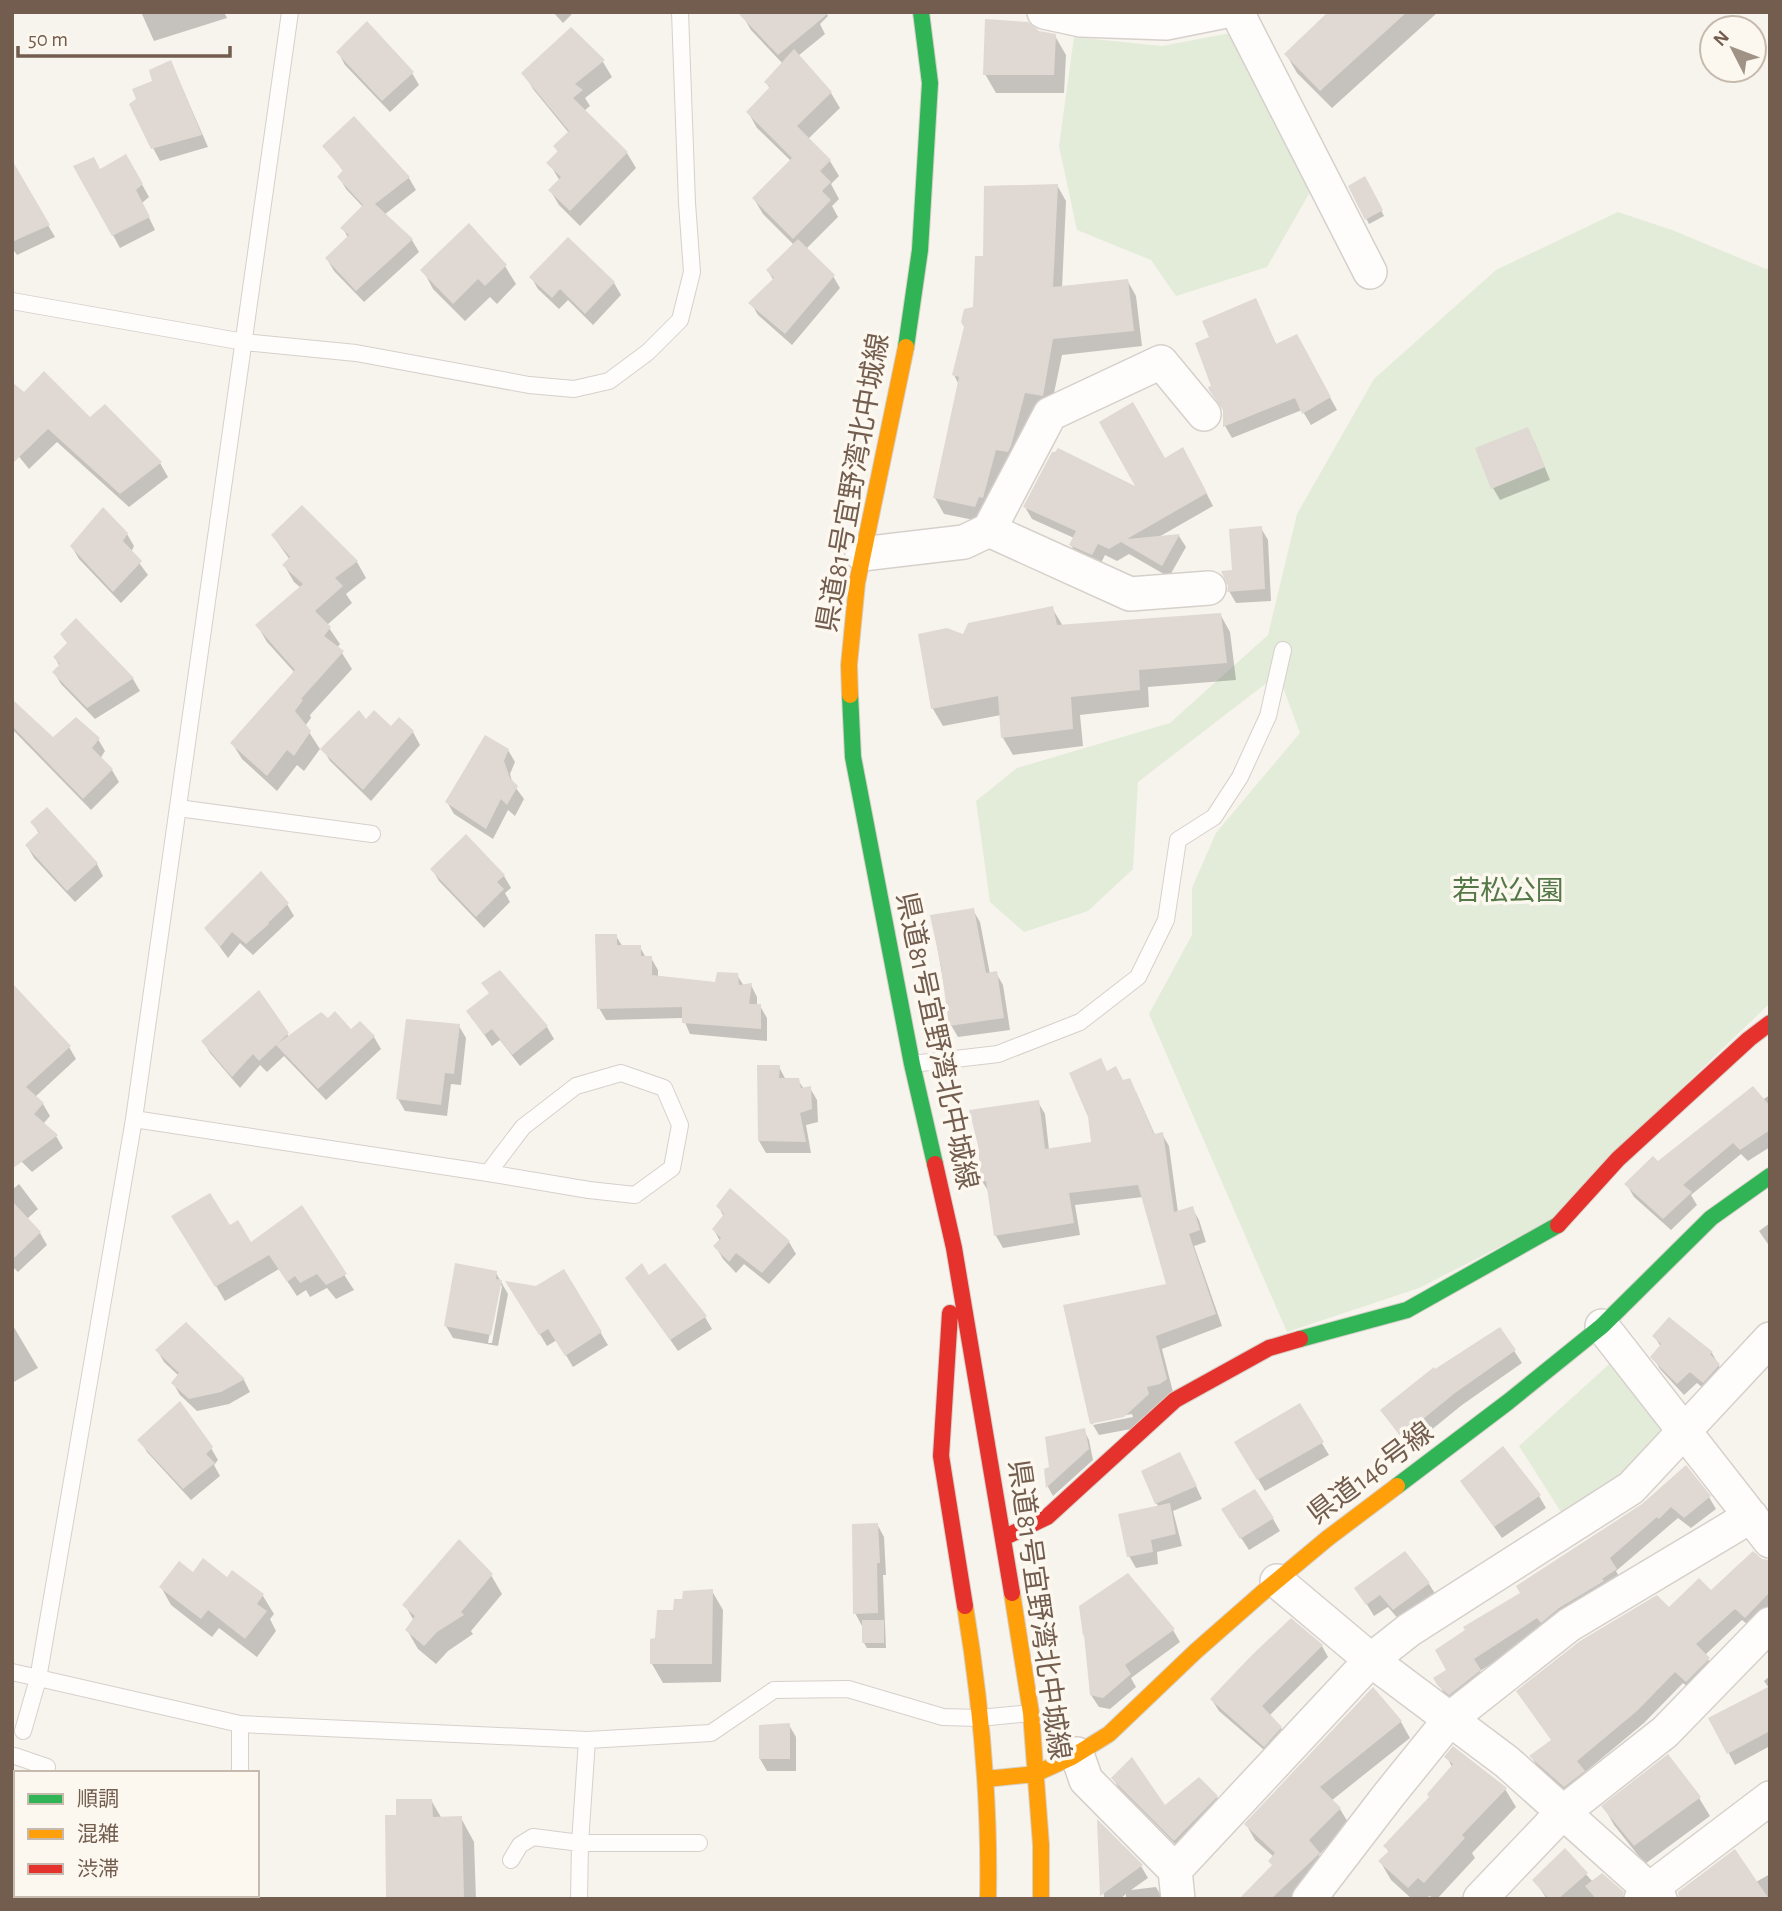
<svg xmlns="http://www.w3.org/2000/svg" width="1782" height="1911" font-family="'Alegreya Sans','Noto Sans JP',sans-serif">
  <rect width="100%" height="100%" fill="#f7f3ed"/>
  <path fill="#e3ecd9" d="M1236,32l78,153 -47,82 -91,29 -25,-36 -74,-30 -18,-84 15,-109 88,9z
    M1618,212l54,18 94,39 4,-1v735l-162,156 -26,46 -163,83 -132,44 -138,-318 43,-79v-47l24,-55 84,-100 -22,-59 -140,108 -5,87 -45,42 -64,21 -34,-30 -14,-101 41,-33 153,-45 98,-88 29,-121 77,-135 122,-109z
    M1616,1358l61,73 -111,89 -47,-74z"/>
  <path fill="#0003" fill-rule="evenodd" d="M141,12h83l3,6 -73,23z
    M553,12h21l-11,11z
    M826,12l2,4 -8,8 5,10 -27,22 33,37 9,15 -32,31 22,22 9,15 -8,8 8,15 -7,7 6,11 -32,32 27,27 7,12 -48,57 -34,-30 -7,-12 23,-22 -6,-10 26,-26 -31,-31 -9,-15 37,-38 -34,-33 -9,-16 22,-23 -4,-7 17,-18 -32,-34 -7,-12z
    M1331,12h107l-106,96 -35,-35 -11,-19z
    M571,29l32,33 9,15 -27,21 5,8 -6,5 43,42 9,15 -56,58 -21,-21 -9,-15 10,-9 -11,-18 10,-10 -4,-6 14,-14 -36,-44 -9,-16z
    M1039,32l16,4 11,19 -2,38h-68l-11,-19z
    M338,52l74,21 7,12 -29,27 -45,-47z
    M171,62l37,85 -48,14 -7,-13 2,-66z
    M354,119l55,59 7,12 -32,25 28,25 7,12 -55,50 -30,-31 -7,-12 21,-21 -5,-10 20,-21 -17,-18 -7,-12 5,-5 -19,-25z
    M126,156l23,41 -7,6 13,27 -35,18 -44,-81 24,4z
    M12,164l43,73 -38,18 -5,-7z
    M1365,178l19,38 -15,8 -19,-37z
    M1057,185l9,16 -4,87 65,-8 9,16 6,50 -80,9 -12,57 -16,-4 -14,54 -36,60 -40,-8 -9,-16 24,-113 -5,-10 21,-66 10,-51z
    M568,239l46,44 7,12 -28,30 -25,-25 -9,9 -21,-20 -7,-12z
    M505,266l11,18 -19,20 -7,-7 -25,24 -32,-32 -10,-19z
    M1255,300l22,46 19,-10 41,74 -26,15 -9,-15 -70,28 -7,-12v-14l-11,-25 -3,-49z
    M24,395l66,25 70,43 8,14 -39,30 -72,-65 -28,27 -17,-21z
    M1534,441l16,39 -50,20 -7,-12z
    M1164,460l26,1 23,45 -56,32 22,-2 7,11 -17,30 -40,-23 -12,7 -12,-6 -6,12 -21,-10 -7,-12 3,-7 -42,-19 -7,-12 114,-17z
    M302,508l55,54 9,16 -20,16 6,9 -25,22 13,19 -3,4 5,5 10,16 -42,46 1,3 -6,8 15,23 -16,22 -7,-6 -20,26 -35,-32 -10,-16 63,-70 -28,-31 -10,-17 44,-37 -7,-6 -10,-17 6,-5 -17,-24z
    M1261,528l7,12 3,61 -35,2 -7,-12 5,-19z
    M127,534l7,12 -3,6 17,23 -27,28 -42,-44 -7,-12z
    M1052,608l11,18 157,-12 10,18 6,48 -88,7 1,20 -69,8 3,31 -70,9 -10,-17 -2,-23 -58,11 -10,-17 -13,-74 44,1z
    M76,621l57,58 7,12 -45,28 -34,-35 -7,-12 6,-5 -5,-9 13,-13z
    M12,701l41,39 45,-1 7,12 -5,8 12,11 7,12 -28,28 -79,-81z
    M366,722l47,10 7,13 -49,56 -41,-40 -7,-12z
    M508,750l7,12 -5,12 3,10 11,15 -9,17 -7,-6 -15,29 -39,-25 -7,-12z
    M33,823l64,41 6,12 -28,26 -41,-44 -7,-12 12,-12z
    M432,869l72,7 7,12 -6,5 5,9 -26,26 -45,-47z
    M287,904l7,12 -41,39 -13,-12 -12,15 -22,-30z
    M973,910l7,12 10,52 6,-1 7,12 7,45 -52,7 -7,-12 -19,-108z
    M616,936l7,11h17l6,11h5l7,12v7l59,6 20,-8 7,11 7,-1 6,12v9h3l7,12v23l-77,-7 -7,-16 -77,2 -7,-12z
    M12,998l57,49 7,12 -41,38 8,7 7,12 -7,8 13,12 7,12 -31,24 -20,-20z
    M468,1011l79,16 7,12 -34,27 -20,-26 -8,6z
    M459,1026l7,12 -5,47 -10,-1 -4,32 -42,-5 -7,-12z
    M351,1031l23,6 7,12 -55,51 -42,-44 -17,16 -7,-7 -20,23 -30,-35 -7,-12 84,-7 2,3z
    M779,1067l7,13h12l6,9 6,-1 7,12 1,22 -12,3 5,28h-45l-7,-12z
    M1108,1073l28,19 19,43 7,-1 7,12 9,66 14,-4 7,12 7,22 -12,4 28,80 -60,23 11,43 -42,37 -32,6 -6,-10 40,-8 -1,-3 -39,7v4l-1,-2 76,-137 -25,-89 -68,8 5,30 -77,13 -7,-12 -6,-42 -8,-13 56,-79 7,12 4,36 44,-6z
    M1770,1095v52l-22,14 -7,-7 -50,41 6,10 -26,25 -37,-33 -7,-12z
    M19,1184l19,25 -11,10 13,14 7,12 -29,27 -6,-6v-76z
    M730,1190l59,52 7,12 -27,30 -25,-20 -8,9 -13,-14 -7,-12 4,-6 -6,-11 10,-13 -6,-11z
    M301,1208l53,82 -18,9 -9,-11 -17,9 -4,-7 -9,6 -18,-27 -54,32 -51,-85 55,11 22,17z
    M1770,1223v24l-11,-16z
    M564,1272l44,73 -35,22 -16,-27 -10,6 -38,-63 27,5z
    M496,1273l12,21 -10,52 -45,-8 -7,-12zM499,1283l3,3 -10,57h-4z
    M627,1278h22l56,39 7,12 -34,22z
    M1669,1320l43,33 14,25 -16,16 -13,-11 -13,12 -24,-26 -7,-12 8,-10 -7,-11z
    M12,1324l26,44 -26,15z
    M186,1324l58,56 6,12 -21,12 -32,7 -17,-16 -7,-12 6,-7 -15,-14 -7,-12z
    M1500,1329l22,34 -60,42 -53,43 -27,-38z
    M1299,1405l30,50 -64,36 -28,-48z
    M1084,1430l5,10 4,20 -40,36 -5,-9 -2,-17 5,-1z
    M140,1440l71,8 7,12 -4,5 6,11 -29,24 -44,-48z
    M1187,1467l15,32 -29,12 9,35 -25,6 1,12 -22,4 -7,-12 30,-49 -3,-4z
    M1462,1482l77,14 7,12 -44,30z
    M1709,1497l7,12 -25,19 -13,-10 -62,53 6,11 -142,89 6,11 -29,23 -10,-7 -12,-20 13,-8 74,-77 121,-88z
    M1273,1519l7,12 -31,19 -19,-29z
    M877,1524l7,13 2,38h-3l3,73h-19l-3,-5v-18l-2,1 -7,-13z
    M1763,1561l7,1v49l-17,18 -11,-9 -37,35 11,16 -22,22 -11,-10 -39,40 -60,50 6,11 -18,14 -34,-30 -7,-12 21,-15 117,-131 42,-17z
    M233,1572l30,24 11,18 -4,5 6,12 -19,26 -38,-29 -7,9 -41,-32 -10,-18 32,-13 35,5z
    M491,1575l11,19 -31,37 2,3 -25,17 -12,13 -18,-15 -11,-19 7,-9 -9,-16z
    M1429,1584l7,11 -35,27 -13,-15 -14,9 -17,-28z
    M712,1591l11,19 -2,72 -58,1 -11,-19v-23l5,-1 27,-40z
    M1173,1630l7,12 -49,36 5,9 -26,22 -11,-2 -8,-12 -4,-55z
    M1322,1646l6,11 -59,59 12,12 6,11 -16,17 -52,-45 -7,-11z
    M1770,1676v70l-35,19 -25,-47 59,-30 -5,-7z
    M1373,1689l28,33 9,16 -79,63 9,8 9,15 -30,31 8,15 -31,29h-54l31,-33 1,-9 -19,-17 -9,-16z
    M789,1725l7,12v34h-29l-7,-12z
    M1447,1757l58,32 11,18 -44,46 3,5 -38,41 -8,-3 -2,3h-15l-21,-19 -11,-19 9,-8 -3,-7 45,-48 21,-31z
    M1113,1778l52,29 52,-10 5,9 -42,43 -62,-62z
    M1699,1798l11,18 -65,48 -31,-39 -10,-18z
    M431,1800l11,19 19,-1 13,24 2,57h-88l10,-82z
    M1099,1823l42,43 7,12 -17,12 25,-3 7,12h-37v-5l-6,5h-16z
    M1565,1851l28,31 29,11 3,6h-78l-13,-19z
    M1770,1874v25h-90l76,-17z"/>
  <path fill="#e0d9d3" d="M737,12h93l-52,43z
    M1328,12h79l-87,79 -36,-37z
    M985,19l43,3 11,9 17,3 -2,41h-71z
    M367,21l47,51 -32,29 -46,-49z
    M571,27l34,33 -30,24 8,6 -10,8 55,54 -58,59 -22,-21 13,-13 -15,-14 12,-12 -5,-5 16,-15 -48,-58z
    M794,49l38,43 -35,34 34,34 -11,11 11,11 -9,9 9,9 -38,39 -41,-41 40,-40 -46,-46 24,-25 -6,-5z
    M171,60l31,75 -51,14 -22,-45 7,-5 -4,-10 20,-8 -3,-11z
    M354,116l56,61 -35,27 38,35 -57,52 -31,-33 24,-23 -9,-7 23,-23 -26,-28 6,-7 -21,-24z
    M126,154l17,30 -7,6 14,27 -38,19 -39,-70 21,-9 6,12z
    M12,160l38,65 -38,17z
    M1365,176l18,34 -18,10 -17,-34z
    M1058,184l-5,103 75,-8 6,52 -81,8 -10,57 -18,-3 -14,53 -3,6 -12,-2 -13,48 -4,-1 -4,10 -42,-9 26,-121 -7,-2 12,-48 -3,-5 3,-13 9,-2 2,-51h8l1,-70z
    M469,223l38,42 -22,21 -7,-7 -25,25 -33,-34z
    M568,237l47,45 -30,32 -25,-25 -8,9 -23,-21z
    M798,239l37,36 -50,59 -37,-31 26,-25 -8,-8z
    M1256,298l20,46 21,-10 34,63 -29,17 -7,-16 -72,29v-17l-14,-20 -1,-3 3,-1 -16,-43 14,-6 -7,-16z
    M44,371l46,46 15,-13 57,58 -42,32 -72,-65 -36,35v-82l12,10z
    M1133,402l32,56 18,-11 24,46 -80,46 53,-5 -18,32 -41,-24 -12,7 -11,-5 -6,11 -23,-10 7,-14 -53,-24 29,-55h3l3,-4 77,38 -36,-64z
    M1528,427l17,40 -54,22 -16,-41z
    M302,505l56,56 -23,17 8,8 -28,25 16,16 -7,9 20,15 -43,48 2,1 -8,11 16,20 -17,25 -7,-6 -20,26 -37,-33 65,-73 -40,-45 48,-41 -21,-19 8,-8 -19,-22z
    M103,507l25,26 -5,8 19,20 -29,31 -43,-46z
    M1262,526l3,63 -38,3 1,-6 -7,-15 11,-1 -3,-41z
    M1053,606l4,19 164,-12 6,50 -88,7 1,20 -69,7 2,32 -72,9 -3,-42 -67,13 -13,-75 29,-6 16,6 5,-11z
    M76,618l58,60 -47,30 -35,-36 8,-8 -7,-7 14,-14 -7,-9z
    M12,699l41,38 23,-20 24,21 -8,10 21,21 -30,30 -71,-73z
    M359,710l7,9 8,-9 17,16 8,-9 15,14 -51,59 -43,-41z
    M485,735l24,14 -5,12 6,17 8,8 -11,19 -6,-6 -15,30 -41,-27z
    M47,807l51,56 -31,28 -42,-46 14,-13 -9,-10z
    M466,834l39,41 -8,7 7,7 -28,28 -46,-48z
    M261,871l28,32 -21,20 1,1 -23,20 -14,-12 -12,15 -16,-19z
    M974,908l12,65 11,-2 7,47 -55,8 -8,-60 -11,-51z
    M595,934h22v11h24v11h11v19l63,7 2,-10 21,1 1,12 13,-2 -3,21h12v25l-79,-6v-16l-85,2z
    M500,970l48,56 -36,29 -20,-26 -8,6 -18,-24 23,-18 -8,-10z
    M12,983l59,63 -45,41 18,16 -10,11 24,21 -46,34z
    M259,990l30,43 -12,11 44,-32 7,6 7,-7 16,18 9,-8 15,15 -57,53 -42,-44 -17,16 -6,-7 -21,23 -31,-36z
    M406,1019l54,5 -6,50 -9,-1 -4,32 -45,-6z
    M1101,1058l6,13 9,-5 7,14 7,-2 24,56 9,-2 11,80 19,-6 7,24 -11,4 27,80 -60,22 11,43 -7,5 -13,3 2,7 -25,23 -34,7 -27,-119 103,-21 -28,-99 -69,8 5,30 -80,13 -8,-55 -5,1 -3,-37 -9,-35 70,-10 6,49 46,-7 -3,-25 -19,-44z
    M757,1065h23l-1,13h20l2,10 10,-2 1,23 -12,4 6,29 -48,-1z
    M1753,1086l17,20v24l-30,20 -7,-7 -50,42 9,7 -29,27 -39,-35 29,-28 5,5z
    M730,1188l60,53 -28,32 -26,-20 -7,9 -16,-16 8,-8 -9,-9 12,-15 -8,-8z
    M210,1193l20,32 8,-5 13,22 51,-37 45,69 -21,11 -9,-11 -17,9 -5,-7 -8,6 -18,-27 -54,32 -44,-71z
    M12,1201l29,31 -29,28z
    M455,1263l42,8 -1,8 6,1 -11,55 -47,-9z
    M642,1263l7,12 16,-12 42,53 -37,24 -45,-62z
    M564,1269l38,63 -37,24 -17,-27 -9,6 -34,-54 31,5z
    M1669,1317l44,35 -3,2 10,10 -17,19 -13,-11 -13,12 -27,-27 11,-13 -9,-8z
    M186,1322l59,57 -24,13 -32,7 -18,-16 8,-10 -24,-23z
    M1500,1327l16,23 -61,43 -54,44 -21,-27 54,-43 1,2z
    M180,1401l33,46 -7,7 9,9 -32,26 -46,-49z
    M1300,1403l24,39 -67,38 -23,-38z
    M1085,1428l4,21 -43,39 -2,-19 5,-2 -4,-30z
    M1503,1446l38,49 -47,32 -34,-46z
    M1180,1452l17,34 -42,18 -14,-33z
    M1686,1465l25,31 -27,22 -13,-11 -12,12 -2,-2 -47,41 7,11 -15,10 2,2 -45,27 -18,15 -4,-5 -63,41 7,11 -32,25 -11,-9 -5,-8 13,-8 -11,-20 30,-20 -2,-3 57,-34 -4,-7 126,-82z
    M1255,1489l19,29 -34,21 -19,-30z
    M1170,1503l6,31 -25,6 2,12 -26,5 -9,-43z
    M878,1523l2,40h-3l1,50 -25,1 -1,-90z
    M459,1539l34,35 -32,38 3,3 -27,17 -13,14 -19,-16 10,-14 -13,-11z
    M1405,1551l25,32 -37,27 -13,-15 -14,10 -12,-17z
    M1753,1551l9,8 8,1v32l-25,26 -10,-9 -39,35 14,14 -24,24 -11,-10 -38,39 -60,50 8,10 -21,16 -35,-31 22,-16 -35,-49 64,-50 77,-46 12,12 30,-29 12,12z
    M203,1558l24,19 5,-7 32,24 -7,10 10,7 -22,28 -37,-29 -7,9 -42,-32 20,-26 14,11z
    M1128,1573l47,56 -50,36 6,9 -28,24 -13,-3 -6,-60 -1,1 -4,-30z
    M713,1589l-1,75h-62v-25l5,-1 2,-28h16l1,-11h8l1,-8z
    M1291,1618l32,27 -61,61 20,21 -18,20 -54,-48 42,-44z
    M862,1620h22v23h-22z
    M1770,1686v45l-43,23 -19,-36z
    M1373,1687l29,34 -82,66 21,21 -32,32 11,13 -49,46h-32l33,-34 -4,-4 7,-8 -31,-29z
    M790,1723v36h-31v-34z
    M1453,1746l54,42 -45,47 3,3 -41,45 -6,-5 -10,10 -30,-27 11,-10 -6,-5 46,-49 -2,-3 26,-30 -9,-7z
    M1668,1754l33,43 -67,49 -33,-40z
    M1132,1757l33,48 34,-28 19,19 -44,45 -63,-63z
    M396,1799h36l1,18 29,-1 2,83h-78l-1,-84h11z
    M1097,1819l46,46 -43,31z
    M1565,1848l23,25 -30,26h-9l-17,-19z
    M1735,1849l34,50h-90l-1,-7z
    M1602,1873l22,19 -2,7h-26l-11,-13z"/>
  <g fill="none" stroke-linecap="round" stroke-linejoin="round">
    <defs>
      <path id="lane" d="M12,301l232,41 112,11 173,32 45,4 35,-8 39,-29 32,-32 12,-48 -5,-69 -7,-191
        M178,808l194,26
        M912,1064l86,-10 82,-32 58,-45 28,-57 12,-80 36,-23 26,-40 28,-61 15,-66
        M621,1073l43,15 16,37 -8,43 -37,27 -46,-5 -101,-17 35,-46 53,-41z
        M134,1119l354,54
        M12,1672l228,52 347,16 124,-7 63,-43 74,-1 95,28 36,1 52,-5
        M240,1724v49
        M23,1731l15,-52 96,-560 156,-1107
        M15,1756l32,11
        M511,1860l9,-15 13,-8 47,6h119
        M241,1895v4
        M579,1899l1,-56 7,-103"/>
      <path id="street" d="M1044,12l37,8 85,3 55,-11
        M1237,12l133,260
        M989,530l61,-116 111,-52 43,52
        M862,554l102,-12 25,-12 141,64 79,-6
        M1602,1326l168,215
        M1277,1581l94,79 136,102 153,137
        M1077,1754l9,26 89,90 3,29
        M1175,1870l196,-210 38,-30 222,-142 139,-149
        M1309,1899l79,-103 63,-78 118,-93 182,-109
        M1480,1899l82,-86 103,-81 105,-108
        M1641,1899l9,-10 120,-91"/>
      <path id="fast" d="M906,347l14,-97 10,-167 -9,-71
        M850,695l3,62 59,307 23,100
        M1300,1339l107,-29 151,-85
        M1397,1486l111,-84 94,-76 109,-108 59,-42"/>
      <path id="slow" d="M850,695l-1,-30 8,-82 49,-236
        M1012,1593l19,120 10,132v54
        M965,1606c16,97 25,194 23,293
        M986,1779l49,-5 37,-17 37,-23 87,-83 66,-58 66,-55 69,-52"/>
      <path id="jam" d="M935,1164l19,84 58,345
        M1558,1225l60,-66 131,-120 21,-16
        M950,1313l-9,143 24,150
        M1003,1538l44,-21 128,-117 94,-52 31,-9"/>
    </defs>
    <use href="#lane" stroke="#d6d0cb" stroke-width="18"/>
    <use href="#street" stroke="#d6d0cb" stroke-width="36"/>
    <use href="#fast" stroke="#d6d0c9" stroke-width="18"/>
    <use href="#slow" stroke="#d6d0c9" stroke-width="18"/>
    <use href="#jam" stroke="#d6d0c9" stroke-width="18"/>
    <use href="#lane" stroke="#fefdfc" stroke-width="16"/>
    <use href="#street" stroke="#fefdfc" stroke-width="33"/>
    <use href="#fast" stroke="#30b455" stroke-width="16"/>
    <use href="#slow" stroke="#ff9f0a" stroke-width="16"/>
    <use href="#jam" stroke="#e5322d" stroke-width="16"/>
  </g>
  <g text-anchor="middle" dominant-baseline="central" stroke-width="7" stroke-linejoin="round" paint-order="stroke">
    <g font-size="28" fill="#735d4f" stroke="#fdf8ef">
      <text transform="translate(854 483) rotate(-80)">県道81号宜野湾北中城線</text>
      <text transform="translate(936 1041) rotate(78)">県道81号宜野湾北中城線</text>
      <text transform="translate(1371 1474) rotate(-37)">県道146号線</text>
      <text transform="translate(1038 1610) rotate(82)">県道81号宜野湾北中城線</text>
    </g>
    <g font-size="28" fill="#547848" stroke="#fdf8ef">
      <text x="1508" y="892">若松公園</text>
    </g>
  </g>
  <rect width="1782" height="1911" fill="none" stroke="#735d4f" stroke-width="28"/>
  <rect x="14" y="1771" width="245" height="126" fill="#fdf8ef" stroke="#c6baaf" stroke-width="2"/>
  <rect x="28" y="1794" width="35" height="10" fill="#30b455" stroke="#c6baaf" stroke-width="2"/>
  <text x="77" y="1806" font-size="21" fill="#735d4f">順調</text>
  <rect x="28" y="1829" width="35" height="10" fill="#ff9f0a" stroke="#c6baaf" stroke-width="2"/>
  <text x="77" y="1841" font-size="21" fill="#735d4f">混雑</text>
  <rect x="28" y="1864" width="35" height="10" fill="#e5322d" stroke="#c6baaf" stroke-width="2"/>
  <text x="77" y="1876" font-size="21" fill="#735d4f">渋滞</text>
  <g transform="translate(1733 49) rotate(312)"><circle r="33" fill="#fdf8ef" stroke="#c6baaf" stroke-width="2"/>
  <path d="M0-5L12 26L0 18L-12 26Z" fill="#a19286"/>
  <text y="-10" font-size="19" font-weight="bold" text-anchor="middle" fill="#735d4f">N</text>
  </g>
  <path d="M18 46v10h212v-10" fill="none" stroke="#735d4f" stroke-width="3.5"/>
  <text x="28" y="46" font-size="21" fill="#735d4f" stroke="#fdf8ef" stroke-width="5" paint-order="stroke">50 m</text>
</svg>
